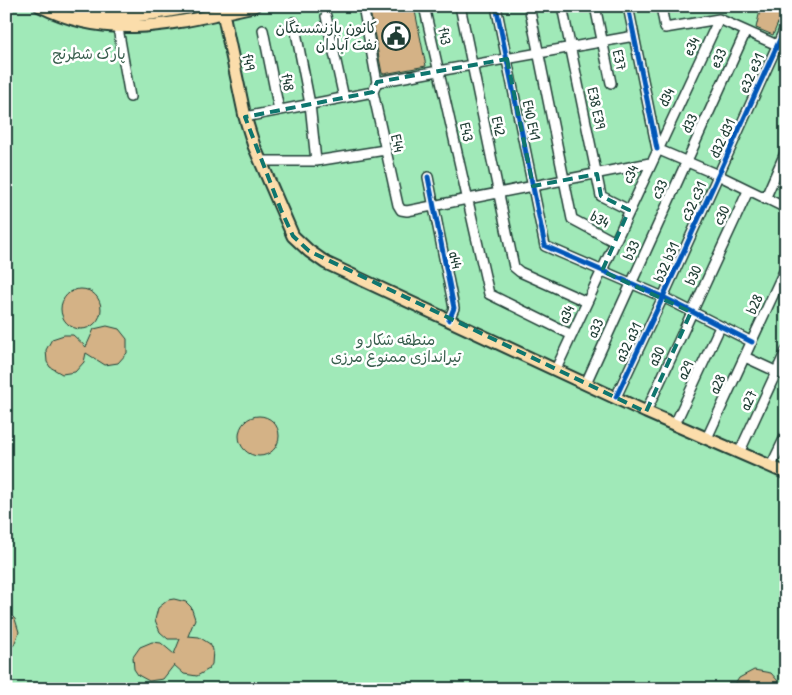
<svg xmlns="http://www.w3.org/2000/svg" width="792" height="695" font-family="'Patrick Hand','Playpen Sans Arabic',sans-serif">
  <rect width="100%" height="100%" fill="#f6f0e7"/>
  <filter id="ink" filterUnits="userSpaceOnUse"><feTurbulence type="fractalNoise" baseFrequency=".02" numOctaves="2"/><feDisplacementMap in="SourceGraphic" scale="10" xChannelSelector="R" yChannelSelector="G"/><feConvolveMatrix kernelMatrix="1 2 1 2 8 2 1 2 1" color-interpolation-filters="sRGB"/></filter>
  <g filter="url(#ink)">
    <path fill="#a0e9b8" stroke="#609376" d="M6,6h780v683h-780z"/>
    <path fill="#d4b286" stroke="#1f3d34" d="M369,6h45l12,60 -42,8 -2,-1z
      M761,6h24l-12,29 -17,-7z
      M61 309a20 20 0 1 1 40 0a20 20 0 1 1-40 0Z
      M107,326l12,3 8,10v14l-9,10 -13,2 -19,-12 -2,9 -9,10 -13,2 -12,-7 -3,-5 -1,-12 6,-11 12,-4h9l13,12 8,-18z
      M239 436a20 20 0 1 1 40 0a20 20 0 1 1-40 0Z
      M174,599l12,3 5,5 4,12 -7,17 11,1 11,7 3,6 -1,14 -3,5 -12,7 -13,-2 -10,-9 -11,14 -14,2 -11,-6 -4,-6 -1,-12 7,-10 12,-5 9,1 13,11 6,-15h-12l-8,-7 -5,-12 3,-12 10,-8z
      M6,611l9,8 4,13 -5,13 -8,6z
      M754,670l17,3 14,16h-53l7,-11z"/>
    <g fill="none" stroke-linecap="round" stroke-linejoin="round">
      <defs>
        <path id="minor" d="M363,6l14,76
          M424,6l65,288 83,41
          M460,6l54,261 6,5 67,30
          M496,6l49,240 118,51 89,45
          M529,6l43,213 43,23
          M562,6l39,190 28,14
          M595,6l16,77
          M628,6l29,143
          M661,6l4,22 54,-9 67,30
          M326,16l18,82
          M294,22l16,82 6,57
          M118,28l12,69
          M263,30l16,80
          M377,82l-4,10 25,113 3,5 6,1 243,-48
          M377,82l257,-46
          M245,117l128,-25
          M657,149l61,26 68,33
          M261,161h55l69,-11
          M428,177l26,131 -5,12
          M765,199l21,-48
          M745,357l41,19
          M556,369l163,-350
          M586,383l160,-352
          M616,397l47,-100 123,-271
          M646,412l102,-221
          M675,424l45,-97
          M707,438l79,-171
          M739,453l47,-102
          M771,466l15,-31"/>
        <path id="major" d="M40,6c74,37 138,16 214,0
          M71,6c38,17 84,9 123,0
          M223,13l22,104 9,29 39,90 16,15 17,12 320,149 140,61"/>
      </defs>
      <use href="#minor" stroke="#1f3d34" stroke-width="12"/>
      <use href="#major" stroke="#1f3d34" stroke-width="15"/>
      <use href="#minor" stroke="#fff" stroke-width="9"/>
      <use href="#major" stroke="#fbddab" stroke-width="11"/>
      <defs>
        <path id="cycleway" d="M496,6l49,240 118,51 89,45
          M628,6l29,143
          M428,177l26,131 -5,12
          M616,397l47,-100 123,-271"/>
      </defs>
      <use href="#cycleway" stroke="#fff" stroke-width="8"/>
      <use href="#cycleway" stroke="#0057b8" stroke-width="5"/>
    </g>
  </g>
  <path fill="none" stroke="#0f766e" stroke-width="4" stroke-dasharray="10 6" stroke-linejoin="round" d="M507,59l26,127 64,-12 4,22 28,14 -27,61 89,41 -45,100 -337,-161 -16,-15 -12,-26 -36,-93 128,-25 4,-10z"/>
  <defs>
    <symbol id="civic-ring" viewBox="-11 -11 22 22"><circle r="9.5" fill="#fff" stroke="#1f3d34" stroke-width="1.5"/><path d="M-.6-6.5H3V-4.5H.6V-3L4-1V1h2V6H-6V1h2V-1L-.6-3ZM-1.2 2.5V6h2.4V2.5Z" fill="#1f3d34"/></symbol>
  </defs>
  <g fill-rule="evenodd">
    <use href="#civic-ring" x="380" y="20" width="32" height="32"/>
  </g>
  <g text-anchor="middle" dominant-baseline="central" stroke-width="5" stroke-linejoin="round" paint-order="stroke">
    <g font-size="15" fill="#1f3d34" stroke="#fff" text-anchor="end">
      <text x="377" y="27">کانون بازنشستگان<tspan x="377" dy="17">نفت آبادان</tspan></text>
    </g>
    <g font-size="15" fill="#1f3d34" stroke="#fff">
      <text transform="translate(445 36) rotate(77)">f43</text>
      <text transform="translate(691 46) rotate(-64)">e34</text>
      <text transform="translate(718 58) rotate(-65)">e33</text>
      <text transform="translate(620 60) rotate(78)">E37</text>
      <text transform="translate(249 62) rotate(78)">f49</text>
      <text transform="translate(751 73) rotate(-66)">e32 e31</text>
      <text transform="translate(288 82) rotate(79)">f48</text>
      <text transform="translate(666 97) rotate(-64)">d34</text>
      <text transform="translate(597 108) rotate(78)">E38 E39</text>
      <text transform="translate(532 120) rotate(78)">E40 E41</text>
      <text transform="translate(689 123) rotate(-65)">d33</text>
      <text transform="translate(499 126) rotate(78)">E42</text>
      <text transform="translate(467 132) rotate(78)">E43</text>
      <text transform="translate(722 138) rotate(-65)">d32 d31</text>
      <text transform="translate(398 143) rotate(78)">E44</text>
      <text transform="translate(630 174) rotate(-66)">c34</text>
      <text transform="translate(659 189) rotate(-65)">c33</text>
      <text transform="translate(693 201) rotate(-66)">c32 c31</text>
      <text transform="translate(721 215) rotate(-65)">c30</text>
      <text transform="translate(600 219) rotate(28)">b34</text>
      <text transform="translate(631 250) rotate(-65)">b33</text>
      <text transform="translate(456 260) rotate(78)">a44</text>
      <text transform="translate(666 262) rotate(-66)">b32 b31</text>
      <text transform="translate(693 275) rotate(-65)">b30</text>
      <text transform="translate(754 304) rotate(-66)">b28</text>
      <text transform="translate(566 314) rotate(-65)">a34</text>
      <text transform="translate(595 328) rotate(-66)">a33</text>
      <text transform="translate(628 342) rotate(-64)">a32 a31</text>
      <text transform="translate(656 356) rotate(-65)">a30</text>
      <text transform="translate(685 370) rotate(-65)">a29</text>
      <text transform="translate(717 384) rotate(-65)">a28</text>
      <text transform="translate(748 400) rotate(-65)">a27</text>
    </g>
    <g font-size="15" fill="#395f4e" stroke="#fff">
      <text x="89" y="53">پارک شطرنج</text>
      <text x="396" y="339">منطقه شکار و<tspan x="396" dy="17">تیراندازی ممنوع مرزی</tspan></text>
    </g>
  </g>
  <rect width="792" height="695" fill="none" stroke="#fff" stroke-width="25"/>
  <rect x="12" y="12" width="767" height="670" fill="none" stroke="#1f3d34" stroke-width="2" filter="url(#ink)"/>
</svg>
